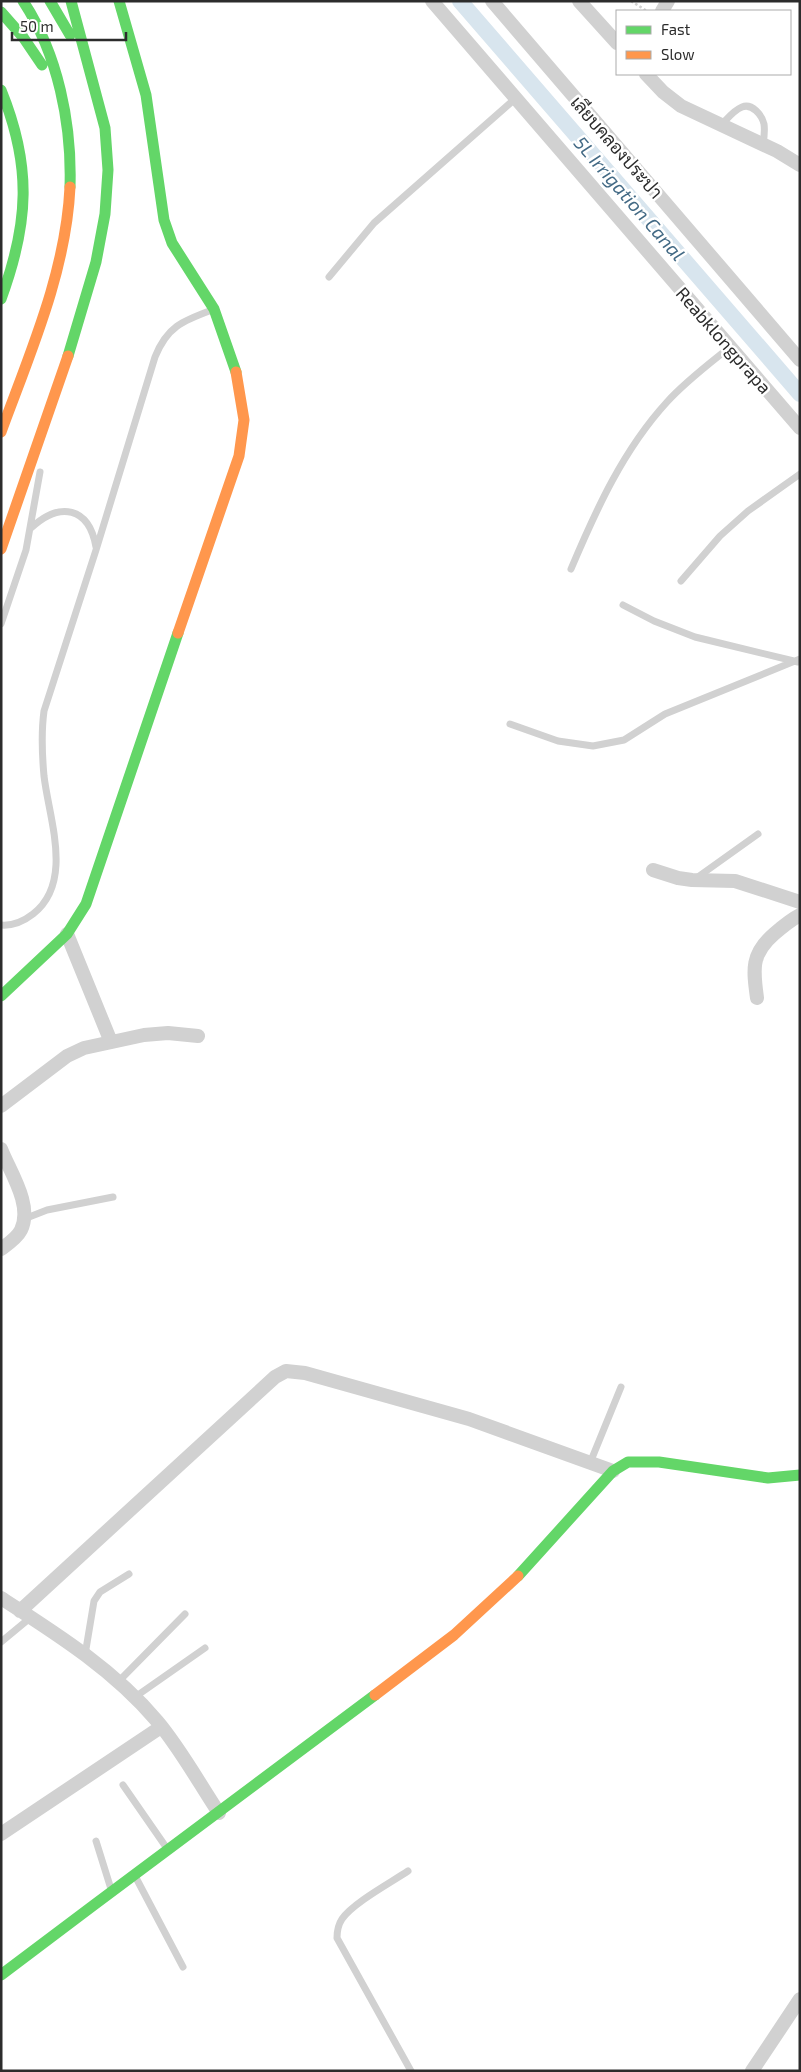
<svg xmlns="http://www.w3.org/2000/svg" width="801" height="2072" font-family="'Exo 2',Sarabun,sans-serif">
  <rect width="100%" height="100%" fill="#fff"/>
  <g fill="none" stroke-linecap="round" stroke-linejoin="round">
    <path stroke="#d8e5ee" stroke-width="16" d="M460,1l340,393"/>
    <path stroke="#d1d1d1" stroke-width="2.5" stroke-dasharray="2.5 2.5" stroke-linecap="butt" d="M631,1l16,10"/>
    <path stroke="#d1d1d1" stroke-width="7" d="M721,125c6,-6 13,-15 21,-18 10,-4 20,8 22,17 1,7 0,14 -1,20
      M329,277l45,-54 142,-125
      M31,528c29,-27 58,-21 65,19
      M571,569c25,-59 52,-119 96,-167 19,-21 42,-38 63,-55
      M681,581l39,-45 28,-25 52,-37
      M623,605l31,16 41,16 103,25
      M1,624l25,-74 14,-78
      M510,724l48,17 35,5 31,-6 41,-26 135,-55
      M695,879l63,-45
      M1,925c12,1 23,-4 32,-11 41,-32 16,-95 11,-138 -2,-22 -3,-43 0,-65l52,-161 59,-193c12,-30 27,-36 57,-47
      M24,1219l23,-9 66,-13
      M590,1463l31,-76
      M1,1642l29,-24
      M85,1655l9,-54 6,-9 29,-18
      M119,1681l66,-67
      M135,1697l70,-49
      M123,1785l43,62
      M96,1841l15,48
      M408,1871c-18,12 -55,32 -66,48 -4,6 -5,12 -5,19l74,133
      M134,1874l49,93"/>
    <path stroke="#d1d1d1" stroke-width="14" d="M432,1l368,427
      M492,1l308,359
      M579,1l38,42
      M662,11l6,-10
      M646,74l17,18 18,14 96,45 23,14
      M653,870l25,8 14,2 43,1 65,21
      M67,934l44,108
      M757,998c-4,-29 -6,-44 17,-64 8,-7 16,-14 26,-19
      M1,1106l66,-50 17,-8 60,-13 24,-2 30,3
      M1,1149c9,23 32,56 20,81 -4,8 -13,14 -20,19
      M1,1598c56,36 113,72 156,123 23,27 42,62 62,92
      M20,1611l255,-234 11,-6 19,2 164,46 144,52
      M1,1834l160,-107
      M752,2071l48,-72"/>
    <path stroke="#63d668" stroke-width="11" d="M23,1c35,53 49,123 47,186
      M50,1l20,34
      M119,1l27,94 18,125 8,23 42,66 22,63
      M1,12l22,25 19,28
      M1,90c31,76 28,133 0,209
      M68,356l28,-94 9,-48 3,-44 -3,-42 -34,-127
      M1,996l66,-62 19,-30 92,-271
      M518,1576l95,-105 15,-9h31l109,16 32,-3
      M1,1975c124,-94 249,-186 374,-280"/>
    <path stroke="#ff974d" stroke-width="11" d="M1,432c29,-79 65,-160 69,-245
      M1,549l67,-193
      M178,633l61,-177 5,-36 -8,-48
      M375,1695l79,-60 64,-59"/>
  </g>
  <g text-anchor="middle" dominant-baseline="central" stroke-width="5" stroke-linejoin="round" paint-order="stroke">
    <g font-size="18" fill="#2c2c2c" stroke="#fff">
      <text transform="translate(617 147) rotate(49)">เลียบคลองประปา</text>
      <text transform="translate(724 340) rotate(49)">Reabklongprapa</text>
    </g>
    <g font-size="19" font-style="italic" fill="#436a85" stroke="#fff">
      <text transform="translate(630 198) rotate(49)">5L Irrigation Canal</text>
    </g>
  </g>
  <rect width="801" height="2072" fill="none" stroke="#2c2c2c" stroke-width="5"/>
  <rect x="616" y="10" width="175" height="65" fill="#ffffff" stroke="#ababab"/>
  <rect x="626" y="26" width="25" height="8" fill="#63d668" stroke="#ababab"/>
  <text x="661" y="35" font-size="15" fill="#2c2c2c">Fast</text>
  <rect x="626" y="51" width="25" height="8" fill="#ff974d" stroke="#ababab"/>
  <text x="661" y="60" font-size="15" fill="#2c2c2c">Slow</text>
  <path d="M12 32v8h114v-8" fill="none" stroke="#2c2c2c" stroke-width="2.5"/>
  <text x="20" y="32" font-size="15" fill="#2c2c2c" stroke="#ffffff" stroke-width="4" paint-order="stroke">50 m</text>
</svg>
